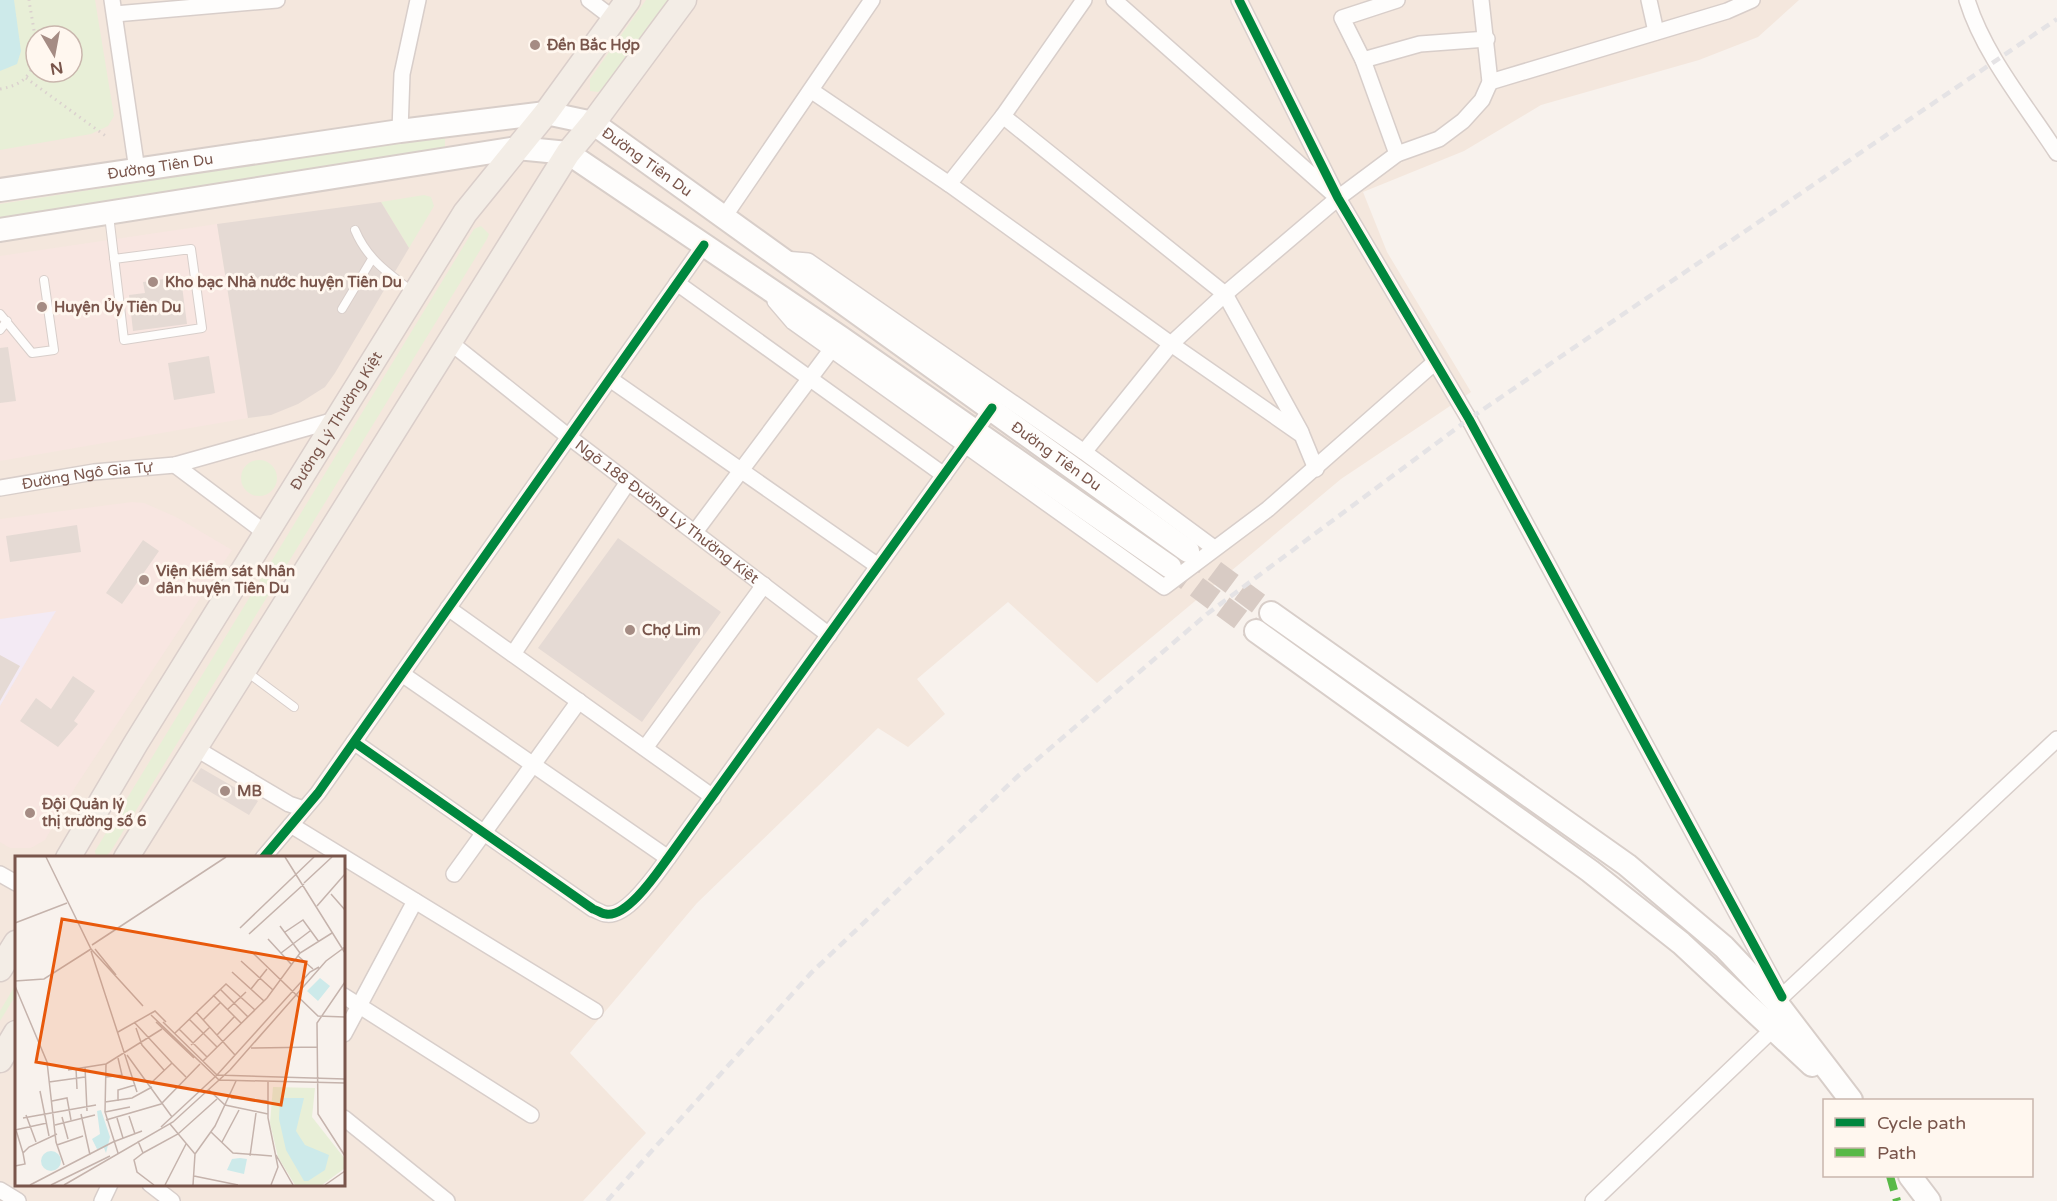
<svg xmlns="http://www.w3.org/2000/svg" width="2057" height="1201" font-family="'Varela Round',sans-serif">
  <rect width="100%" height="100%" fill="#f8f2ed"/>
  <path fill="#f4e7dd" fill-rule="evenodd" d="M0,0h1799l-41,37 -59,23 -158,45 -77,46 -101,41 24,60 84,140 -130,87 -244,204 -89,-81 -91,77 28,35 -37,33 -30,-19 -181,175 -127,150 76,80 -63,68h-583zM36,36h36v36h-36zM16,858h328v326h-328z"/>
  <path fill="#f8e6e1" d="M217,224l31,194 -248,43v-205z
    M132,502l12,1 32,14 56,33 -156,236 -31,54 -14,8h-21l-10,-6v-136l55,-94 -55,7v-100z"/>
  <path fill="#f3eaf4" d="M56,611l-56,95v-87z"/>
  <path fill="#e8efd7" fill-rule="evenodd" d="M0,0h95l19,116 -6,10 -17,8 -91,16zM36,36h36v36h-36z
    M646,0h24l-65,87 -7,5 -8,-1v-12z
    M434,136l11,2v10l-3,4 -442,69v-17z
    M424,195l7,2 3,9 -25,42 -28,-46z
    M481,226l8,8 -2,5 -376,612 -6,6h-9l-1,-6 379,-622z
    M241 478a18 18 0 1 1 36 0a18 18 0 1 1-36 0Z
    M16,984v11l-16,26v-10z"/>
  <path fill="#cdeaea" d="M0,0h14l7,51 -4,13 -17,7z"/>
  <path fill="#e5dad4" d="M381,202l28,46 -74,125 -10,14 -27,17 -27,11 -23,3 -31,-194z
    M164,279l1,9 17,-2 5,38 -54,7 -4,-36 16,-2 -2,-11z
    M8,347l8,54 -16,2v-55z
    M209,356l6,37 -41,7 -6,-37z
    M77,525l4,27 -71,10 -4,-26z
    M618,538l103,74 -79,110 -104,-74z
    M143,540l16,11 -37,53 -16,-11z
    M0,655l20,11 -20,35z
    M73,676l22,15 -21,30 4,3 -20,23 -38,-26 16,-23 15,11z
    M201,768l57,33 -9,14 -57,-34z"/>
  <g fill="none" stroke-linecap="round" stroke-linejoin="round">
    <path stroke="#d8cbc4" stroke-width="22" stroke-dasharray="22 11" stroke-linecap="butt" d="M1188,551l83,62
      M1170,567l86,64"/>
    <defs>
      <path id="service" d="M109,215l2,17 13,108 78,-12 -11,-79 -77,10
        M355,230c12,29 33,43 58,62
        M342,309l30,-50
        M0,314l32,39 22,-3 -10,-70
        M0,330l7,-9
        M247,672l47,35"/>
      <g id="minor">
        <path d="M112,0l25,170"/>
        <path d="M589,0l25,19"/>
        <path d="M1114,0l217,192"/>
        <path d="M1239,0l99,198 131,221 313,578"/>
        <path d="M1649,0l7,32"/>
        <path d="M1967,0c17,55 59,105 90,153"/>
        <path d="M115,14l162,-14"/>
        <path d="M1363,60l57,-16 67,-5"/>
        <path d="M1490,82l237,-71 25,-11"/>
        <path d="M812,91l137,93 54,-68 81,-116"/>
        <path d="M1003,116l222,178 76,138"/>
        <path d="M400,131l2,-57 16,-74"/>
        <path d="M1397,154l-34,-94 -21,-42 55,-18"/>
        <path d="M949,184l222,160 131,91 14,34"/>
        <path d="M724,217l148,-217"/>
        <path d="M784,259l24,2 276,191 130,96"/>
        <path d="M677,283l267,192"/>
        <path d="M775,301l18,21 371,265 104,-78 166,-146"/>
        <path id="s1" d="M451,343l118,94 260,198"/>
        <path d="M610,379l268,187"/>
        <path d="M1084,452l87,-108 54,-50 113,-96 59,-44 42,-15 24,-18 19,-21 8,-18 -9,-82"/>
        <path d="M175,465l92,69"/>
        <path id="s2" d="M0,488l94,-16 81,-7 160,-45"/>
        <path d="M695,532l142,-190"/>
        <path d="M448,608l265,189"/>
        <path d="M513,654l115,-172"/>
        <path d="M402,674l266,184"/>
        <path d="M354,742l239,167c4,1 9,5 13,5 21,4 51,-41 62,-56l324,-450"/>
        <path d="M195,748l94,56 15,5"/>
        <path d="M645,748l119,-163"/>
        <path d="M291,825l304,186"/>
        <path d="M263,858l55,-65 386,-548"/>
        <path d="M0,874l16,9"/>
        <path d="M454,874l125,-173"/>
        <path d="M344,996l187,119"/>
        <path d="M1776,1002l281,-263"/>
        <path d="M344,1034l71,-133"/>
        <path d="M344,1118l103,83"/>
        <path d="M150,1184l22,17"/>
        <path d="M0,1190l18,11"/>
        <path d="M102,1201l8,-17"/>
        <path d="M1593,1201l179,-171"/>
      </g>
      <g id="secondary">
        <path id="s3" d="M0,190l400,-59 146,-18 47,10 595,428"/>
        <path d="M0,230l517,-82 51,5 272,184 330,230"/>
        <path d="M1271,613l356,252 97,82 52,55 75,98"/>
        <path d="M1256,631l334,240 91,72 131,122"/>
        <path d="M1910,1176l19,25"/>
      </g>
      <g id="primary">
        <path id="s4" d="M68,858l68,-115 329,-530 81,-100 82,-113"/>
        <path d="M126,858l442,-705 25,-30 91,-123"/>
        <path d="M0,969l16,-26"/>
        <path d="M0,1060l16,-27"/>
      </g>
    </defs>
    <use href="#service" stroke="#d8ceca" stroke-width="10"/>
    <use href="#minor" stroke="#d8ceca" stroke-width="18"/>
    <use href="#secondary" stroke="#d8cec9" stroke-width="26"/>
    <use href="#primary" stroke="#daceca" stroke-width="27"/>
    <path stroke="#dbd1ce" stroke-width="3" stroke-dasharray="1.5 4.5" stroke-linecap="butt" d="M26,78l81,59
      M0,89c50,-8 34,-53 29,-89"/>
    <use href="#service" stroke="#fefdfc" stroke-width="8"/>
    <use href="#minor" stroke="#fefdfc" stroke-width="15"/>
    <use href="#secondary" stroke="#fefdfc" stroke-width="22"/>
    <use href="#primary" stroke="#f3ede6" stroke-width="24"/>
    <path stroke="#e5e3e5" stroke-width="4.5" stroke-dasharray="9 6" stroke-linecap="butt" d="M607,1201l204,-228 208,-198 188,-161 262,-195 588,-400"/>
    <path stroke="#58b947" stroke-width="8" stroke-dasharray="15 8" stroke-linecap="butt" d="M1890,1176l7,25"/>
    <defs>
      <path id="cycleway" d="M1239,0l99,198 131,221 313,578
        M354,742l239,167c4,1 9,5 13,5 21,4 51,-41 62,-56l324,-450
        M263,858l55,-65 386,-548"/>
    </defs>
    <use href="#cycleway" stroke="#fff7ef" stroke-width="13"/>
    <use href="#cycleway" stroke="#00873e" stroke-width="9"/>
  </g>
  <g fill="#a58c84" stroke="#fff7ef" stroke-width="2">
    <circle cx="535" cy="45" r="6"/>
    <circle cx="153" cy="282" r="6"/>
    <circle cx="42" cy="307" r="6"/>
    <circle cx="144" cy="580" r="6"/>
    <circle cx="630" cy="630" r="6"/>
    <circle cx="225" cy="791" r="6"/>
    <circle cx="30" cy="813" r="6"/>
  </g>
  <g text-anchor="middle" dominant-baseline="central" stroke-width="6" stroke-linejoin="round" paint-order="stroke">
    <g font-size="15" font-weight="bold" fill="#79554b" stroke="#fff7ef" text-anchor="start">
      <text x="547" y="45">Đền Bắc Hợp</text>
      <text x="165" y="282">Kho bạc Nhà nước huyện Tiên Du</text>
      <text x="54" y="307">Huyện Ủy Tiên Du</text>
      <text x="156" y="571">Viện Kiểm sát Nhân<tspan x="156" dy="17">dân huyện Tiên Du</tspan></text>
      <text x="642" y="630">Chợ Lim</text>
      <text x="237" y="791">MB</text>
      <text x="42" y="804">Đội Quản lý<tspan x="42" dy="17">thị trường số 6</tspan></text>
    </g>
    <g font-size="15" fill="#79554b" stroke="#fff7ef">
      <text stroke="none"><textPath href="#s3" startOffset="666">Đường Tiên Du</textPath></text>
      <text stroke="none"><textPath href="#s3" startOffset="162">Đường Tiên Du</textPath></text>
      <text stroke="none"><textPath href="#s4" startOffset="513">Đường Lý Thường Kiệt</textPath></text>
      <text stroke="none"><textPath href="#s3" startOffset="1170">Đường Tiên Du</textPath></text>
      <text stroke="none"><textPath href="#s2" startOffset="88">Đường Ngô Gia Tự</textPath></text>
      <text stroke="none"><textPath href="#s1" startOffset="274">Ngõ 188 Đường Lý Thường Kiệt</textPath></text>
    </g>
  </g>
  <g transform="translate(15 856)">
    <rect width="330" height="330" fill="#f8f2ed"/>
    <path d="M258,231l42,1 -3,29 33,42v9l-23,17h-27l-17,-28 -8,-34z" fill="#e8efd7"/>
    <path d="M305,122l10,8 -12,15 -11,-10zM265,242h24l-8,33 9,14 24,10 -4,15 -17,11h-4l-18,-31 -7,-31zM86,254l9,27 -4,16 -2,-5 -7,1 -5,-10 8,-5 -3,-23zM26 305a10 10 0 1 1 20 0a10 10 0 1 1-20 0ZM225,302l7,1 -3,15 -17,-4 5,-11z" fill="#cdeaea"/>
    <path fill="none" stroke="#c5b3ac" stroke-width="1.5" d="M31,1l45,92 52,57M270,1l60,96M289,27l28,-26M316,38l14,16M302,50l28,-32M0,67l52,-20M265,70l20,27M225,72l74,-71M270,76l18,-12 16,22M234,78l55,-50M253,83l23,25M77,89l134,-88M80,93l21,26M76,95l46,141M238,97l65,63 27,1M266,97l29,-22M283,100l15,13M226,105l32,29M217,116l32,29M0,125l29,-2 47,-30M330,126l-28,41 1,91 27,42M0,130l32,76 9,80 8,23M205,133l28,28M236,133l16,-20M198,139l28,28M213,153l18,-17M181,156l39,43M136,159l68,65 126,3M174,163l28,28M188,164l17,-17M119,166l38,41M141,166l38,36M148,166l54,53 128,4M121,172l6,17 22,25M164,173l28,28M103,176l37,-21 11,11M160,177l51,-49 29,26M202,179l17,-18M176,189l19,-18M236,192l67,-1M112,199l45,62M188,205l64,-63 33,-45 32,-20M70,211l2,44M61,212l1,21M53,214l38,-6M91,221l16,-2 -4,-17M34,226l36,-5M253,226v36l10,49 -7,18M135,228l22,-21 14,14M194,234l16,15 43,9M25,235l9,45M216,242l37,3M37,245l15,-3 4,22M103,245v-11l17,-5M90,246l27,-4 20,-11M90,256l25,-5M66,258l9,41M11,259l10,27M114,260l6,18M47,261l6,22M8,262l73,-13M102,262l6,20M91,264l55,-16 39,-40M155,268l25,30 -2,31M40,269l40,-10M146,271l56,-52 93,-103 9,-5M0,274l32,-7M1,274l7,23M196,276l22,21 39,3M123,285l5,12 -9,7 3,12 17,13M207,286l17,-32M42,289l26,-9M103,297l-13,-41 1,-48 56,-35M128,297l35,-19 39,-35M180,298l20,-28 21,-45M261,299l17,30M235,300l6,-43M0,310l10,-2 -2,-11 6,-6 28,-13M179,320l44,9M15,329l83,-43 29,-11M36,329l59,-29M49,329l109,-63 57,-52 96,-109 19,-14M150,329l21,-41M310,329l20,-14"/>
    <path fill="#e8590c" fill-opacity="0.15" stroke="#e8590c" stroke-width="3" d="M47,63l244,43 -25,143 -245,-43z"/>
    <rect width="330" height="330" fill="none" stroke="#79554b" stroke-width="3"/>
  </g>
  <rect x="1823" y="1099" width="210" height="78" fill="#fff7ef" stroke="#c9b6ad" stroke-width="1.5"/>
  <rect x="1835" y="1118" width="30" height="9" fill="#00873e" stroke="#c9b6ad" stroke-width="1.5"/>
  <text x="1877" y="1129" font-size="18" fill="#79554b">Cycle path</text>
  <rect x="1835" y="1148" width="30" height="9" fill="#58b947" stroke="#c9b6ad" stroke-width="1.5"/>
  <text x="1877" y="1159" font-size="18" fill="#79554b">Path</text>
  <g transform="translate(54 54) rotate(170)"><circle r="28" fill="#fff7ef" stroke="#c9b6ad" stroke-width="1.5"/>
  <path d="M0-4.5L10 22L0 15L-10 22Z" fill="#a58c84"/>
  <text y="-9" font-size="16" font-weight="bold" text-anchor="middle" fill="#79554b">N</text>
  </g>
</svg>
